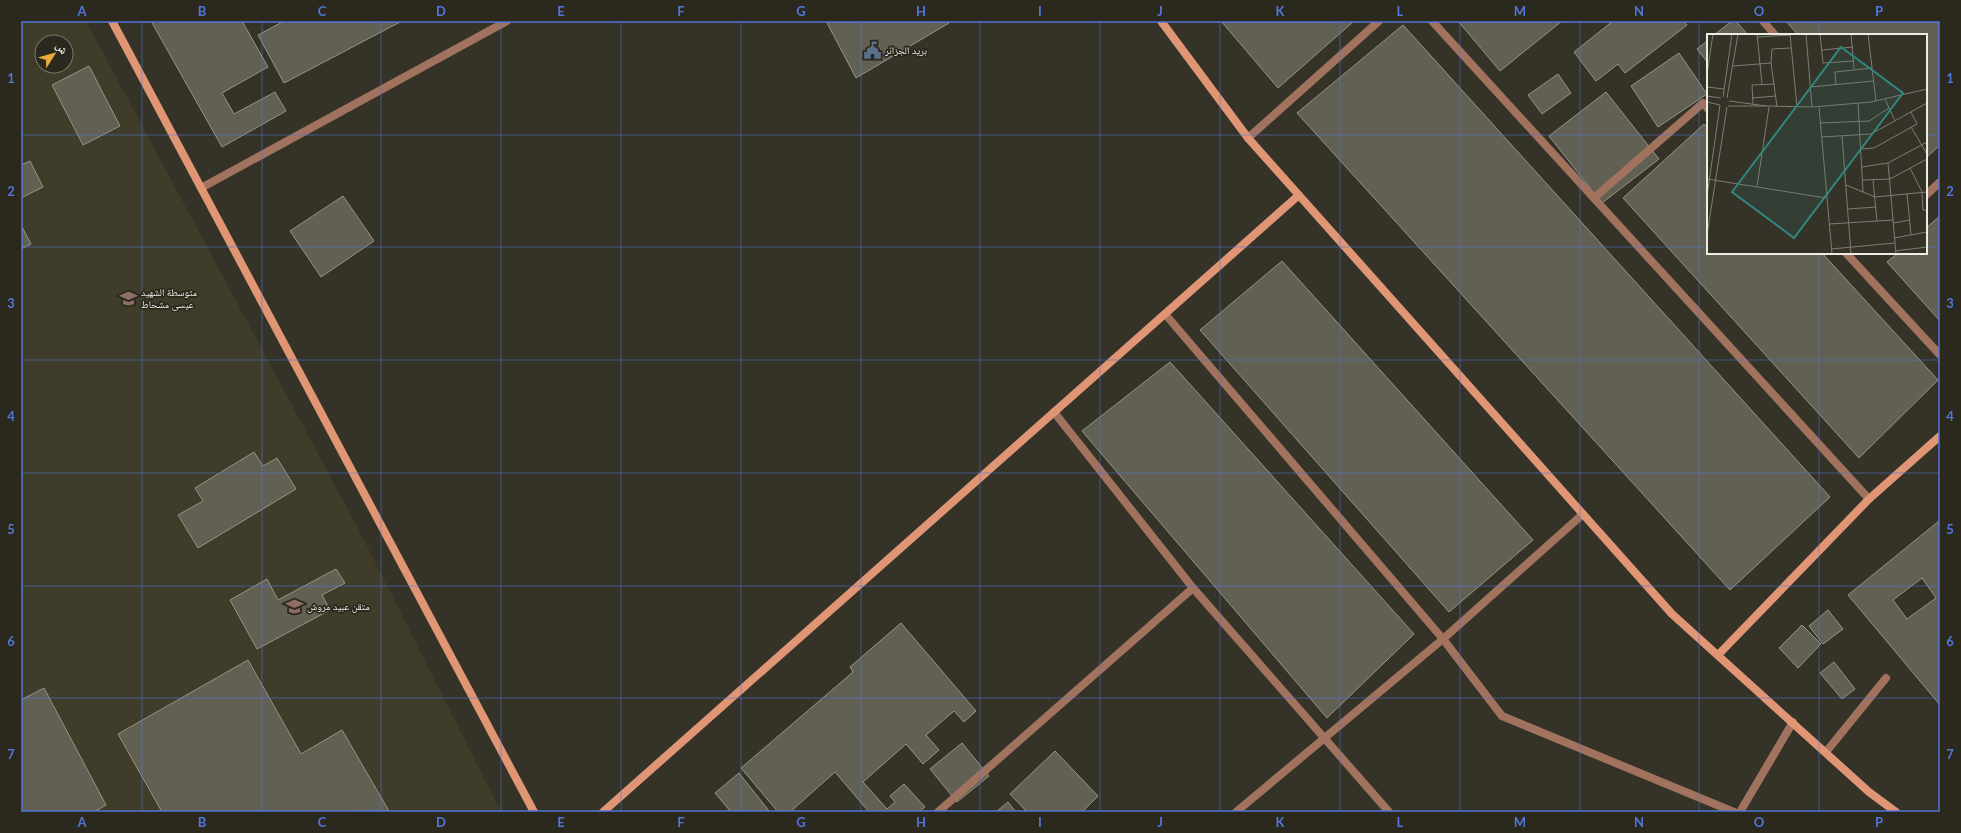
<svg xmlns="http://www.w3.org/2000/svg" width="1961" height="833" font-family="Lato,'Noto Naskh Arabic',sans-serif">
  <rect width="100%" height="100%" fill="#353227"/>
  <path fill="#403c2a" fill-rule="evenodd" d="M21,21h65l273,509 142,282h-480zM42,42h24v24h-24z"/>
  <path fill="#626053" stroke="#979486" fill-rule="evenodd" d="M151,21h91l26,46 -46,26 12,21 41,-22 11,19 -64,36z
    M284,21h118l-118,62 -26,-48z
    M826,21h122l1,2 -93,55z
    M1221,21h133l-76,67z
    M1458,21h104l-62,50z
    M1613,21h70l4,4 -62,48 -7,-9 -22,17 -22,-29z
    M1732,21h4l12,14h-34z
    M1786,21h150l4,5v119l-14,13v-123h-128z
    M1403,25l427,472 -100,93 -433,-477z
    M1708,40v23l-11,-14z
    M1679,53l28,41 -49,33 -27,-41z
    M89,66l31,60 -37,19 -31,-60z
    M1558,74l13,19 -29,21 -14,-19z
    M1606,92l53,67 -57,44 -53,-67z
    M1704,124l4,4v125h114l116,127 -79,78 -236,-260z
    M30,161l13,26 -22,11v-33z
    M343,196l31,45 -53,36 -31,-46z
    M1940,216v105l-53,-59 11,-9h28v-25z
    M21,225l10,19 -10,5z
    M1282,261l251,279 -84,72 -249,-282z
    M1170,362l244,272 -87,84 -245,-287z
    M254,452l9,14 14,-8 19,31 -98,59 -20,-33 25,-14 -8,-13z
    M1939,521l1,2v182l-92,-110zM1922,578l14,20 -29,21 -14,-19z
    M336,569l9,14 -23,12 8,15 -73,39 -27,-49 37,-21 11,21z
    M1828,610l15,19 -20,15 -14,-18z
    M901,623l75,88 -12,11 -10,-11 -28,24 13,15 -16,14 -17,-20 -43,38 24,27 8,-7 -5,-6 14,-12 21,23 -6,5h-50l-34,-40 -45,40h-12l-37,-44 112,-96 -3,-5z
    M1802,625l19,19 -23,24 -19,-20z
    M248,660l53,94 41,-24 47,81 -227,1 -44,-78z
    M1834,662l21,27 -13,10 -22,-26z
    M44,688l62,117 -12,7h-73v-112z
    M962,743l27,33 -32,26 -27,-33z
    M1055,751l43,45 -16,16h-55l-17,-18z
    M739,773l31,39h-39l-16,-19z
    M1008,802l8,10h-20z"/>
  <g fill="none" stroke-linecap="round" stroke-linejoin="round">
    <path stroke="#a1735e" stroke-width="8" d="M1432,21l437,478
      M1763,21l12,14
      M1248,138l131,-117
      M201,188l306,-167
      M1926,195l14,-13
      M1594,198l109,-95 5,6
      M1846,253l94,102
      M1165,314l278,325 59,77 232,96
      M1054,412l139,176 196,224
      M1826,752l60,-74
      M938,812l255,-224
      M1236,812l207,-173 140,-125
      M1740,812l53,-90"/>
    <path stroke="#e09674" stroke-width="8" d="M112,21l422,791
      M1161,21l87,117 424,476 197,178 27,20
      M1718,655l151,-156 71,-63
      M603,812l696,-617"/>
  </g>
  <path fill="none" stroke="#5176db" stroke-width="1" stroke-opacity="0.55" d="M142,21v791M262,21v791M381,21v791M501,21v791M621,21v791M741,21v791M861,21v791M980,21v791M1100,21v791M1220,21v791M1340,21v791M1460,21v791M1580,21v791M1699,21v791M1819,21v14M21,135h1687M1926,135h14M21,247h1687M1926,247h14M1819,253v559M21,360h1919M21,473h1919M21,586h1919M21,698h1919"/>
  <defs>
    <symbol id="civic-bare" viewBox="-9 -9 18 18"><path d="M-.6-6.5H3V-4.5H.6V-3L4-1V1h2V6H-6V1h2V-1L-.6-3ZM-1.2 2.5V6h2.4V2.5Z" fill="#5c6f8a" stroke="#2b281d" stroke-width="2.5" paint-order="stroke"/></symbol>
    <symbol id="school-bare" viewBox="-9 -9 18 18"><path d="M0-5L7-2L0 1L-7-2ZM-4 1L0 2.5L4 1V4Q0 6-4 4Z" fill="#8d6e63" stroke="#2b281d" stroke-width="2.5" paint-order="stroke"/></symbol>
  </defs>
  <g fill-rule="evenodd">
    <use href="#civic-bare" x="860" y="38" width="25" height="25"/>
    <use href="#school-bare" x="116" y="286" width="25" height="25"/>
    <use href="#school-bare" x="282" y="594" width="25" height="25"/>
  </g>
  <g text-anchor="middle" dominant-baseline="central" stroke-width="3.5" stroke-linejoin="round" paint-order="stroke">
    <g font-size="10" fill="#eeede5" stroke="#2b281d" text-anchor="start">
      <text x="885" y="50">بريد الجزائر</text>
      <text x="141" y="292">متوسطة الشهيد<tspan x="141" dy="12">عيسى مشحاط</tspan></text>
      <text x="307" y="606">متقن عبيد مروش</text>
    </g>
  </g>
  <g transform="translate(1707 34)">
    <rect width="220" height="220" fill="#353227"/>
    <path fill="none" stroke="#7f7d73" stroke-width="1" d="M50,0l5,50M83,0l7,73M99,0l6,73M113,0l3,29 31,-2M144,0l3,35M161,0l8,67M51,3l32,-2M115,16l31,-3M64,29l6,44M26,32l38,-3 1,-14 19,-1M0,40l6,-40M129,51l-1,-13 37,-4M0,53l17,2M103,53l63,-6M0,62l14,2M16,63l9,-63M20,64l11,-64M45,64l24,-2M178,65l10,22M0,68l13,3M151,69l5,89M46,70l-1,-19 23,-1M21,72h38l-37,-5M59,72l46,1 59,-5 56,-13M112,73l13,147M113,89l49,-2 20,-13M204,93l16,27M135,102l9,118M114,103l50,-3 56,-31M154,115l13,-1 43,-24 -6,-12M181,129l8,91M155,133l26,-4 39,-21M203,134l12,24 1,18h4M0,145l119,19M156,146l27,-1 37,-20M166,146l4,41M139,151l29,12 52,-5M50,153l12,-80M200,159l4,42M0,162l13,-91M141,175l28,-2M186,189l17,-3M122,190l64,-4M0,201l20,-128M187,204l33,-6M124,215l64,-6M188,217l32,-4"/>
    <path fill="#308880" fill-opacity="0.15" stroke="#308880" stroke-width="2" d="M134,13l62,46 -109,145 -62,-46z"/>
    <rect width="220" height="220" fill="none" stroke="#eeede5" stroke-width="2"/>
  </g>
  <rect width="1961" height="833" fill="none" stroke="#2b281d" stroke-width="44"/>
  <g transform="translate(54 54) rotate(53)"><circle r="19" fill="#2b281d" stroke="#79776d"/>
  <path d="M0-3L7 15L0 10L-7 15Z" fill="#eca93a"/>
  <text y="-6" font-size="11" font-weight="bold" text-anchor="middle" fill="#eeede5">ش</text>
  </g>
  <rect x="22" y="22" width="1917" height="789" fill="none" stroke="#5176db" stroke-width="1.5"/>
  <g font-size="13" text-anchor="middle" font-weight="bold" fill="#5176db">
    <text x="82" y="16">A</text>
    <text x="202" y="16">B</text>
    <text x="322" y="16">C</text>
    <text x="441" y="16">D</text>
    <text x="561" y="16">E</text>
    <text x="681" y="16">F</text>
    <text x="801" y="16">G</text>
    <text x="921" y="16">H</text>
    <text x="1040" y="16">I</text>
    <text x="1160" y="16">J</text>
    <text x="1280" y="16">K</text>
    <text x="1400" y="16">L</text>
    <text x="1520" y="16">M</text>
    <text x="1639" y="16">N</text>
    <text x="1759" y="16">O</text>
    <text x="1879" y="16">P</text>
    <text x="11" y="83">1</text>
    <text x="1950" y="83">1</text>
    <text x="11" y="196">2</text>
    <text x="1950" y="196">2</text>
    <text x="11" y="308">3</text>
    <text x="1950" y="308">3</text>
    <text x="11" y="421">4</text>
    <text x="1950" y="421">4</text>
    <text x="11" y="534">5</text>
    <text x="1950" y="534">5</text>
    <text x="11" y="646">6</text>
    <text x="1950" y="646">6</text>
    <text x="11" y="759">7</text>
    <text x="1950" y="759">7</text>
    <text x="82" y="827">A</text>
    <text x="202" y="827">B</text>
    <text x="322" y="827">C</text>
    <text x="441" y="827">D</text>
    <text x="561" y="827">E</text>
    <text x="681" y="827">F</text>
    <text x="801" y="827">G</text>
    <text x="921" y="827">H</text>
    <text x="1040" y="827">I</text>
    <text x="1160" y="827">J</text>
    <text x="1280" y="827">K</text>
    <text x="1400" y="827">L</text>
    <text x="1520" y="827">M</text>
    <text x="1639" y="827">N</text>
    <text x="1759" y="827">O</text>
    <text x="1879" y="827">P</text>
  </g>
</svg>
